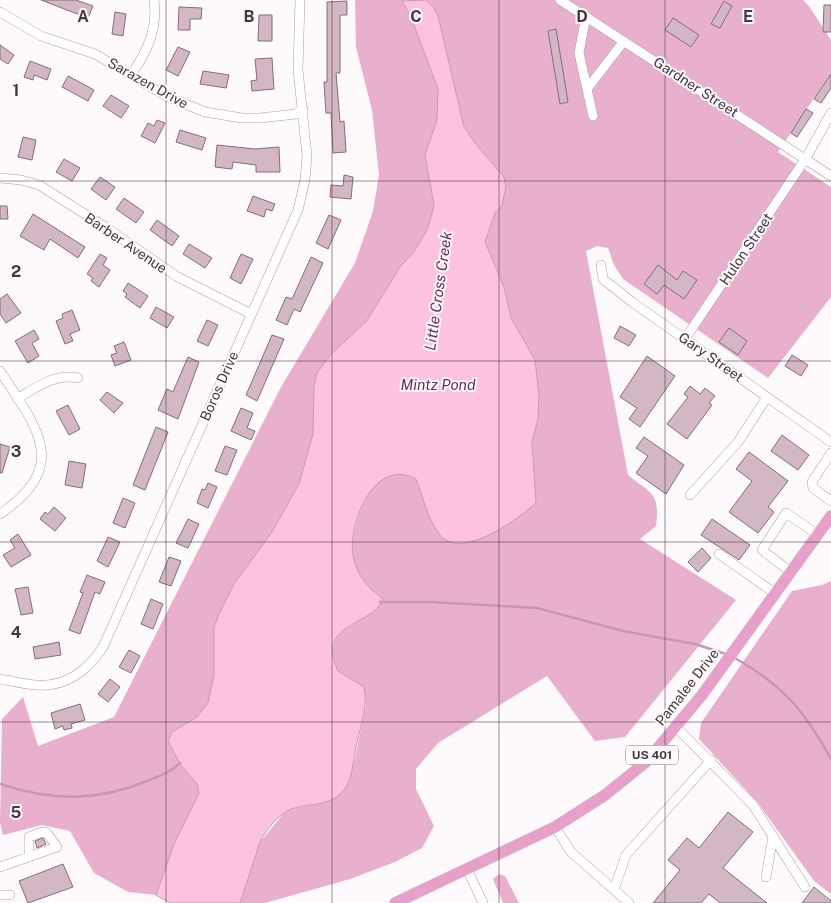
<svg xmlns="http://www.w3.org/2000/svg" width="831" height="903" font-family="'Public Sans',sans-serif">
  <rect width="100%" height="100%" fill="#fef9fb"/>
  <path fill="#e9b0cd" d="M355,0h50l-3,1 9,16 27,72 -1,31 -12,36 9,49 -3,12 -4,13 -13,22 -14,15 -34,55 -33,30 -16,21 -4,61 -14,50 -27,48 -38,52 -20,44v47l-6,28 -11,14 -25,15 -4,9 12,23 17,20 2,9 -25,51 -18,51 -28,-3 -34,-19 -24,-42 -28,-6 -39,10 -3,-12 2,-104 21,-22 15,49 76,-29 167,-330 74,-124 18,-52 6,-36 -7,-65 -16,-63z
    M426,0h377l6,6 22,34v33l-53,79 53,35v110l-63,81 -145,-99 -9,-14 -6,-17 -11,-2 -11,5 42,224c24,19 32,18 28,51l-16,13 96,61 -111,137 -30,4 -48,-65 -109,67 -22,26v20l18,37 -12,22 -27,14 -45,17 -85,24h-25l20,-61 23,-28 8,-5 26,-5 37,-41 12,-58 -2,-18 -26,-16c-13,-28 1,-41 25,-54 4,-3 11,-5 13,-9 2,-3 4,-8 5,-11 -12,-9 -26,-23 -28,-40 -4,-32 20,-102 63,-78l24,56 96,-32 -4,-61 6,-23 1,-23 -4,-36 -24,-42 -7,-31 -19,-45 10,-29 7,-8 -27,-62 -11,-16 -26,-111 -8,-13z
    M831,581v313l-17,-13 -56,-78 -59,-64 2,-16 91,-132 30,-6z
    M499,874l6,2 14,27h-16l-10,-24z"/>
  <path fill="#fcc2df" stroke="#c599af" d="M426,0l8,8 4,8 26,111 11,16 29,34 2,10 -4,18 -7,8 -10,29 19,45 7,31 24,42 4,36 -1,23 -6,23 4,61c-18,16 -73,57 -95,33 -13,-14 -18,-40 -25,-57 -43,-24 -71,50 -62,81 3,11 9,22 18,30 4,4 8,5 11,10 -15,28 -67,23 -45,71l26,16c4,19 -3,37 -7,56 -4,14 -3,30 -11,44 -12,20 -37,16 -55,22 -13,5 -25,21 -31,33l-20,61h-70l-14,-8 18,-51 25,-51 -2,-9 -17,-20 -12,-23 4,-9 25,-15 11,-14 6,-28v-47l4,-12 16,-32 38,-52 27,-48 14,-50 1,-48 3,-13 16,-21 33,-30 34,-55 14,-15 13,-22 4,-13 3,-12 -9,-50 12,-35 1,-31 -27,-72 -9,-16z"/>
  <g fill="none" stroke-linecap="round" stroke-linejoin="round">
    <path stroke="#c599af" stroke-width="2.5" d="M380,602h51l106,6 86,23 72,13 31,10
      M733,657c50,28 71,53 98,102
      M0,784c51,17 97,18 147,-3 12,-5 24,-9 33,-18"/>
  </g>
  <path fill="#d3b7c5" stroke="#856d79" d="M41,0h35l17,6 -5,12z
    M347,1v14h-7v58h-4l4,49 4,-1 2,31 -13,1 -2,-40h-5l-2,-31h3v-80z
    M724,1l8,5 -12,22 -9,-4z
    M824,5h7v27h-8z
    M179,7l23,1 -1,11h-11v11h-12z
    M115,12l11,2 -3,22 -11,-2z
    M259,15h13v26h-14z
    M673,18l26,17 -8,12 -26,-17z
    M556,29l12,73 -8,2 -12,-73z
    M0,45l14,10 -6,9 -8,-5z
    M178,47l12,5 -12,24 -12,-6z
    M272,58l2,31 -22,2 -1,-10 6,-1 -2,-21z
    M30,61l21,8 -4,11 -13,-5 -1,5 -9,-3z
    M203,71l26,4 -3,13 -26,-4z
    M831,74v14l-10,15 -7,-4z
    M68,76l26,14 -6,11 -26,-14z
    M111,95l18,11 -8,12 -18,-12z
    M806,109l7,4 -16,24 -6,-4z
    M157,120l8,3 -10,20 -14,-7 7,-13 6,3z
    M180,130l26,8 -4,12 -26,-8z
    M23,137l13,3 -4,20 -14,-3z
    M217,145l38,4 24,-2 1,25h-24v-7l-23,-3 -1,7 -17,-2z
    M64,159l16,9 -8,13 -16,-9z
    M344,175l9,2 -2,22 -21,-2 1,-12 12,1z
    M100,177l15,10 -9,13 -15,-11z
    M253,196l22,8 -3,7 -6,-2 -2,8 -17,-6z
    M124,198l20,14 -8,11 -20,-14z
    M0,206h7l1,13h-8z
    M33,214l52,33 -7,11 -28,-19 -6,11 -24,-14z
    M329,215l12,5 -13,29 -12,-6z
    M157,220l22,16 -7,10 -22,-16z
    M189,244l23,14 -7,10 -22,-14z
    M100,254l7,4 -4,7 7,5 -11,17 -8,-6 2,-3 -6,-4z
    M241,254l12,5 -12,25 -11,-6z
    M311,257l12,6 -23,49 -6,-3 -7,16 -11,-5 10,-23 6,2z
    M658,265l19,15 6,-9 14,9 -13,19 -20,-14 -7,9 -13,-10z
    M128,283l20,13 -8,12 -15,-11 2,-3 -4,-3z
    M7,294l14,19 -15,10 -6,-9v-15z
    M156,307l18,10 -7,11 -17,-10z
    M72,310l8,20 -10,4 3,7 -8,3 -9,-23 7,-3 -1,-4z
    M207,320l11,5 -10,21 -11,-5z
    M620,326l16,9 -7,11 -15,-8z
    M729,328l18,13 -9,14 -19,-13z
    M34,330l5,9 -7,4 7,13 -11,7 -13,-22z
    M272,335l12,4 -27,62 -11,-6z
    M124,342l7,18 -16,6 -4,-11 6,-2 -3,-7z
    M792,355l16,10 -7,11 -16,-10z
    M647,356l28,20 -35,51 -11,-8 8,-11 -17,-11z
    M188,357l11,5 -21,57 -20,-9 9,-21 6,3z
    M690,386l10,8 5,-6 10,8 -6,7 3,2 -25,34 -20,-15 21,-27 -4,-3z
    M107,392l16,11 -9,10 -14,-13z
    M68,405l12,24 -11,6 -13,-24z
    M241,408l12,5 -6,15 8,3 -4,9 -20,-9z
    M156,427l12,5 -23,58 -12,-5z
    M782,435l27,20 -11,15 -27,-19z
    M644,437l40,28 -18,29 -30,-21 12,-17 -12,-8z
    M0,444l10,3 -8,26h-2z
    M225,446l12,4 -10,25 -12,-4z
    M749,452l39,29 -20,26 6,5 -16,21 -29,-21 23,-31 -16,-12z
    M69,461l17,3 -4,24 -17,-3z
    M208,483l9,4 -9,21 -11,-5 5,-14 3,1z
    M123,498l12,5 -10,25 -12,-5z
    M54,507l12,11 -11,13 -15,-12 5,-7 3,2z
    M188,519l11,5 -11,24 -12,-5z
    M712,519l38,26 -11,15 -38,-25z
    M18,534l13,21 -20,12 -8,-12 12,-7 -5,-8z
    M108,537l12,5 -12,25 -11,-6z
    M702,548l9,10 -13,14 -10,-10z
    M169,557l12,4 -10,25 -12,-4z
    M87,575l18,7 -5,12 -5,-2 -15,42 -11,-4 14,-37 -3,-1z
    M28,587l5,26 -12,2 -6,-26z
    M151,599l12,5 -10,25 -12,-5z
    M59,642l2,13 -26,4 -2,-12z
    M129,650l11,6 -9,17 -12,-6z
    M110,679l10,8 -12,15 -10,-8z
    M80,704l5,16 -14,4 1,4 -8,2 -1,-4 -8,3 -4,-16z
    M728,812l25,20 -30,36 44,35h-47l-11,-9 -8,9h-48l27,-33 -12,-10 19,-22 12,10z
    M43,838l3,6 -9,4 -2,-7z
    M63,864l10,23 -45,16 -9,-22z
    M814,887l17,14v2h-29z"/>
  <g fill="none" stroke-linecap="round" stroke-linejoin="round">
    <defs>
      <path id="minor" d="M560,0l271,176
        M0,12l41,24 54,18 71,42 39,16 37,6h18l36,-4 7,-5
        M586,16l-7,37 14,63
        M131,75c16,-23 27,-46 23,-75
        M587,89l37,-48
        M0,178l21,2 18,5 68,43 69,48 75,38
        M601,265l2,14 29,23 199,140
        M685,339l121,-181 25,-45
        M0,371c36,56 72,94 0,143
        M17,399c20,-12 38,-26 61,-21
        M831,453l-19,29 1,6 18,13
        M690,495l48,-53 29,-45
        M719,554l57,40
        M791,572l-29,-22 24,-37 32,22
        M0,679c12,2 23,5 35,6 29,3 53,-14 68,-38l195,-437 7,-30 2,-24 -9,-86 2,-70
        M676,727l77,78 52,82
        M555,827l16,25 58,51
        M0,867l57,-20 -10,-14 -5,-1 -13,5v20
        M467,869l16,34
        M766,877l7,-41
        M614,890l12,-35 85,-95
        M0,895h10"/>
      <path id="major" d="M395,903l160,-76 50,-32 41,-33 56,-67 129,-179"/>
    </defs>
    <use href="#minor" stroke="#b399a6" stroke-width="10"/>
    <use href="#major" stroke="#dad7d8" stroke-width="12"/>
    <use href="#minor" stroke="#fff" stroke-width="9"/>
    <use href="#major" stroke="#e7a0c9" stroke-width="11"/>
  </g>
  <path fill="none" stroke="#44383e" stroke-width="1" stroke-opacity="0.55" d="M166,0v903M332,0v903M499,0v903M665,0v903M0,181h831M0,361h831M0,542h831M0,722h831"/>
  <g text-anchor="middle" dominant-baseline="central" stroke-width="4" stroke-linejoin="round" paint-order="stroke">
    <rect fill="#fef9fb" stroke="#7c7277" stroke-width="1" x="626" y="745.5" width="52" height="19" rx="4"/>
    <g font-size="12" font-weight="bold" fill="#44383e">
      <text x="652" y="755">US 401</text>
    </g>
    <g font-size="14" fill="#44383e" stroke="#fef9fb">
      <text transform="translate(148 83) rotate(29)">Sarazen Drive</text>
      <text transform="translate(696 87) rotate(33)">Gardner Street</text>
      <text transform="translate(126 243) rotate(34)">Barber Avenue</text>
      <text transform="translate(746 249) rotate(-56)">Hulon Street</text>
      <text transform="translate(711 357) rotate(35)">Gary Street</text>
      <text transform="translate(219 386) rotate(-66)">Boros Drive</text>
      <text transform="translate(687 687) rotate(-52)">Pamalee Drive</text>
    </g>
    <g font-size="15" font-style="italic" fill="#712e55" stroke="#fef9fb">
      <text transform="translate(438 291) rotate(-82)">Little Cross Creek</text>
      <text x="438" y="384">Mintz Pond</text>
    </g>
  </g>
  <g font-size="16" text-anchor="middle" font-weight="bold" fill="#44383e" stroke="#fef9fb" stroke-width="4" stroke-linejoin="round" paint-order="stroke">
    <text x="83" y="22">A</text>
    <text x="249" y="22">B</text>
    <text x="416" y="22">C</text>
    <text x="582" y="22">D</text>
    <text x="748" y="22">E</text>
    <text x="16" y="96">1</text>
    <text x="16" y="277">2</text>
    <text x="16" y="457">3</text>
    <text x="16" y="638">4</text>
    <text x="16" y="818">5</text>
  </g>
</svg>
